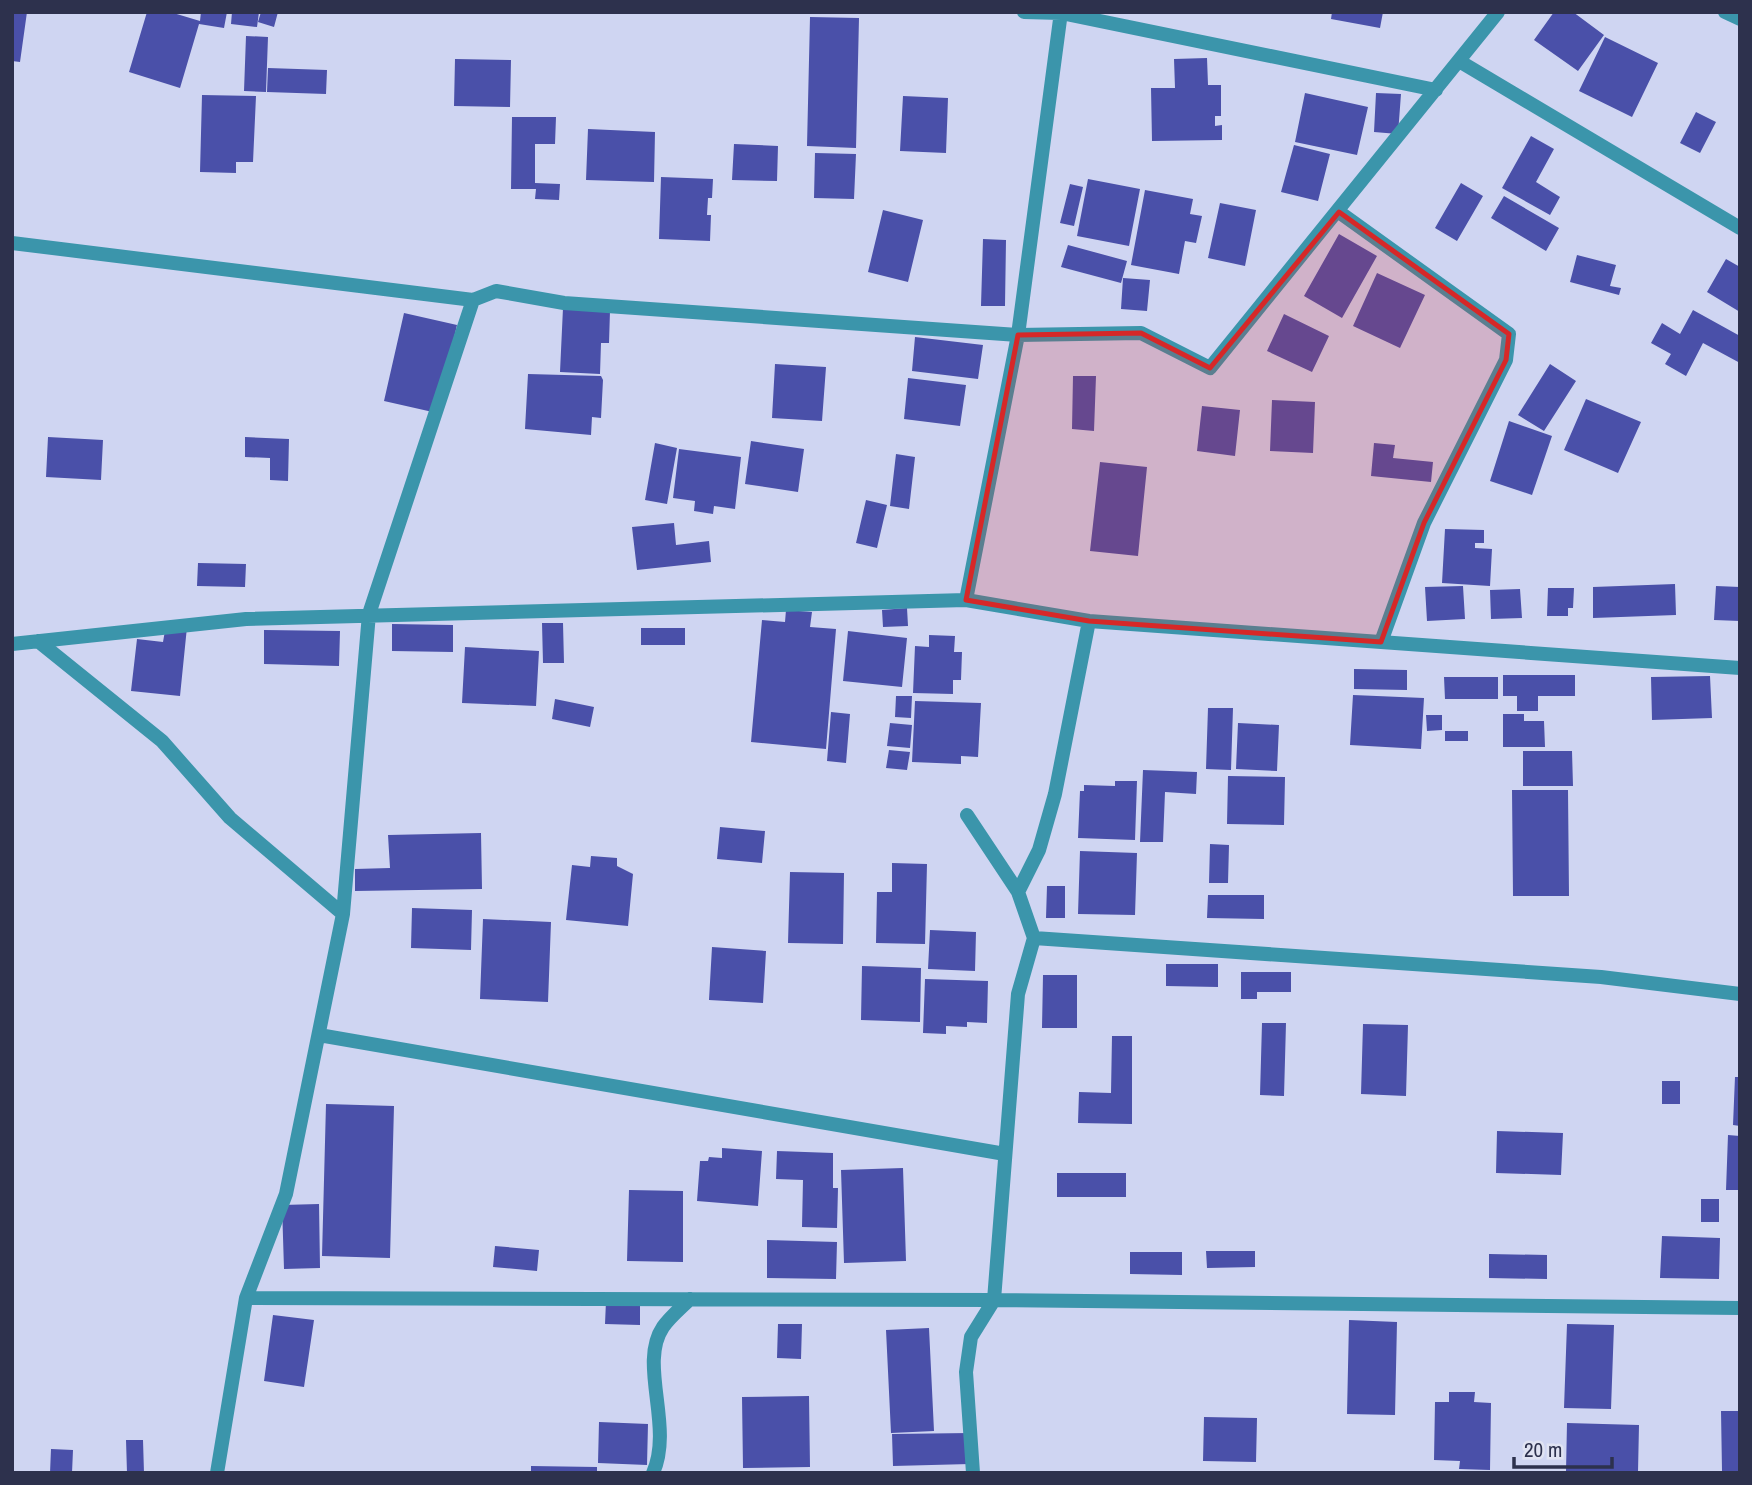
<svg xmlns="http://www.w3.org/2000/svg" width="1752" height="1485" font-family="'Archivo Narrow',sans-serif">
  <rect width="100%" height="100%" fill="#cfd5f2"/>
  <path fill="#4a50a9" d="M12,12h15l-7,50 -8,-1z
    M147,12h23l30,9 1,-9h26l-3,16 -25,-4 -19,64 -51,-16z
    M232,12h27l-2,15 -26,-3z
    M261,12h17l-4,15 -16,-5z
    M1332,12h51l-3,16 -49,-9z
    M1554,12h19l31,23 -26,36 -44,-31z
    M810,17l49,1 -3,130 -49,-2z
    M246,36l22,1 -2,55 -22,-1z
    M1605,37l53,26 -26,54 -53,-26z
    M1207,58l1,27h13v31h-6v10l7,-1v15l-70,1 -1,-53h24l-1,-29z
    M455,59l56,1 -1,47 -56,-1z
    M268,68l59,2 -1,24 -59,-2z
    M1305,93l63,14 -11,48 -62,-13z
    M1376,93l25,1 -3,40 -24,-2z
    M202,95l54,1 -3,66h-17v11l-36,-1z
    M903,96l45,2 -2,55 -46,-2z
    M1696,112l20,10 -16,31 -20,-10z
    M512,117h44l-1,27h-20v39l25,1 -1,16 -24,-1 1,-10h-25z
    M588,129l67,3 -1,50 -68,-2z
    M1531,136l23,13 -18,33 24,15 -10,18 -48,-27z
    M734,144l44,2 -1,35 -45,-1z
    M1294,145l36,9 -12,47 -37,-9z
    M815,153l41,1 -2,45 -40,-1z
    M661,177l52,2 -1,19h-4l-1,17h4l-1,26 -51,-2z
    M1088,179l52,10 -11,57 -52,-10z
    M1461,183l22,13 -26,45 -22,-13z
    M1070,184l13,3 -9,39 -14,-3z
    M1145,190l48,9 -3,15 12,2 -6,27 -11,-2 -6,33 -48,-9z
    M1504,196l55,32 -13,23 -55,-33z
    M1220,203l36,7 -11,56 -37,-8z
    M883,210l40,10 -15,62 -40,-10z
    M1339,234l38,22 -35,62 -38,-22z
    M983,239l23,1 -1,66h-24z
    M1068,245l59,16 -6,22 -60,-16z
    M1577,255l39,10 -6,21 11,2 -2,7 -49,-13z
    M1726,259l14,8v45l-33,-20z
    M1377,273l48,22 -25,53 -47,-22z
    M1123,278l27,2 -3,31 -26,-2z
    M563,308l47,3 -1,32h-8l-1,31 -40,-2z
    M1693,310l47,26v27l-37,-20 -17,33 -21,-12 6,-10 -20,-11 11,-20 18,11z
    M404,313l53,12 -20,88 -53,-12z
    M1284,314l45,22 -17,36 -45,-21z
    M915,337l68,8 -5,34 -66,-8z
    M775,364l51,3 -4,54 -50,-3z
    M1550,364l26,17 -32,50 -26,-16z
    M528,374l73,2 2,4 -2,38 -9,-1 -1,18 -66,-6z
    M1073,376h23l-2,55 -22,-2z
    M908,378l58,7 -6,41 -56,-7z
    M1586,399l55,23 -23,51 -54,-23z
    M1272,400l43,2 -2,51 -43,-2z
    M1202,406l38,4 -5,46 -38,-5z
    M1509,421l43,15 -20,59 -42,-14z
    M48,437l55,3 -2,40 -55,-3z
    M245,437l44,2 -1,42 -18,-1v-22l-25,-1z
    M751,441l53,8 -6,43 -53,-8z
    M655,443l22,5 -10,56 -22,-4z
    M1374,443l21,2 -2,13 40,4 -2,20 -60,-6z
    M679,449l62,8 -6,52 -21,-3 -1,8 -19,-3 1,-10 -22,-3z
    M896,454l19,3 -6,52 -19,-3z
    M1100,462l47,5 -9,89 -48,-5z
    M866,500l21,5 -10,43 -21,-5z
    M674,523l2,22 33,-4 2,21 -74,8 -5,-43z
    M1445,529l39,1v13h-9v5l17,1 -2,37 -48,-3z
    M198,563l48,1 -1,23 -48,-1z
    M1675,584l1,31 -83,3v-31z
    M1463,586l2,33 -38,2 -2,-34z
    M1716,586l24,1v34l-26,-1z
    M1548,588h26l-1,20h-5v8h-21z
    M1520,589l2,29 -31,1 -1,-29z
    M907,608l1,18 -25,1 -1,-17z
    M786,610l26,2 -2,15 26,2 -10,120 -75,-7 11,-122 23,2z
    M542,623h21l1,40h-21z
    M392,624l61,1v27l-61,-1z
    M166,625l21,2 -7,69 -49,-5 6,-52 26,3z
    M641,628h44v17h-44z
    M264,630l76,1 -1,35 -75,-2z
    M848,631l59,7 -5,49 -59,-6z
    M929,635l26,1 -1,16h8l-1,28h-8v14l-40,-1 2,-47 14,1z
    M465,647l74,4 -3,55 -74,-3z
    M1354,669l53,1v20l-53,-1z
    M1503,675h72v21h-37v15h-21v-15h-14z
    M1710,676l2,42 -60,2 -1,-43z
    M1444,677h54v22h-53z
    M1353,695l71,3 -3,51 -71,-4z
    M896,696h16l-1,22 -16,-1z
    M555,699l39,8 -4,20 -38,-8z
    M915,701l66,2 -3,54 -17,-1v8l-49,-2z
    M1208,708h25l-2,62 -25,-1z
    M831,712l19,2 -4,49 -19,-2z
    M1503,714h21v7h20l1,26h-42z
    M1426,715h16v15l-15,1z
    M890,723l22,2 -2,23 -23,-2z
    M1238,723l41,2 -2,46 -41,-2z
    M1445,731h23v10h-23z
    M889,750l21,2 -3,18 -21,-2z
    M1523,751h49l1,35h-50z
    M1143,770l54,2 -1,22 -31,-2 -2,50h-23z
    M1228,776l57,1 -1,48 -57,-1z
    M1115,781h22l-2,59 -57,-2 2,-47h4v-6l31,1z
    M1512,790h56l1,106h-56z
    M720,827l45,4 -3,32 -45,-4z
    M481,833l1,56 -127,2v-22l35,-1 -2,-33z
    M1210,844l19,1 -1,38h-19z
    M1080,851l57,2 -2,62 -57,-1z
    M591,856l26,2v8l16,8 -5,52 -62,-6 6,-55 18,2z
    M892,863l35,1 -2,80 -49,-1 1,-51h15z
    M790,872l54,1 -1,71 -55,-1z
    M1047,886h18v32h-19z
    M1208,895h56v24l-57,-1z
    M412,908l60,2 -1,40 -60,-2z
    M483,919l68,3 -3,80 -68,-3z
    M930,930l46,2 -1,39 -47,-2z
    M712,947l54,4 -3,52 -54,-3z
    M1166,964h52v23l-52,-1z
    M862,966l59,2 -1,54 -59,-2z
    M1241,972h50v20h-34v7h-16z
    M1043,975h34v53h-35z
    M925,979l63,2 -1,42 -20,-1v5l-21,-1v8l-23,-1z
    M1262,1023h24l-2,73 -24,-1z
    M1363,1024l45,1 -2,71 -45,-2z
    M1112,1036h20v88l-54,-1 1,-31 32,1z
    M1735,1077h5v49l-7,-1z
    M1662,1081h18v23h-18z
    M326,1104l68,2 -4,152 -68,-2z
    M1497,1131l66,2 -2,42 -65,-2z
    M1728,1135l12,1v54h-14z
    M722,1148l40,3 -4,55 -61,-5 3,-40h8l1,-4 13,1z
    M777,1151l56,2v35h5l-1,40 -35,-1 1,-47 -27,-1z
    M903,1168l3,93 -62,2 -3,-93z
    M1057,1173h69v24h-69z
    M629,1190l54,1v71l-56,-1z
    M1701,1199h18v23h-18z
    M319,1204l1,64 -36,1 -2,-64z
    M1662,1236l58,2 -1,41 -59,-1z
    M767,1240l70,2 -1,37 -69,-1z
    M495,1246l44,4 -2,21 -44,-4z
    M1206,1251h49v16l-48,1z
    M1130,1252h52v23l-52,-1z
    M1489,1254l58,1v24l-58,-1z
    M606,1301l34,1v23l-35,-1z
    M273,1315l41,5 -10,67 -40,-6z
    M1349,1320l48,2 -2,93 -48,-1z
    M778,1324h24l-1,35 -24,-1z
    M1567,1324l47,1 -3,84 -47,-1z
    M929,1328l5,103 -43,2 -5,-103z
    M1449,1392h26l-1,10 17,1 -1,67 -31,-1 1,-8 -26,-1 1,-58h14z
    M809,1396l1,71 -67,1 -1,-71z
    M1721,1411h19v60h-18z
    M1204,1417l53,1 -1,44 -53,-1z
    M599,1422l49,2 -1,41 -49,-2z
    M1567,1423l72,2 -1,47 -72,-1z
    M970,1433v31l-77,2 -1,-32z
    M126,1440h17l1,33h-17z
    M51,1449l22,1 -1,23h-22z
    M531,1466l66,1v6h-66z"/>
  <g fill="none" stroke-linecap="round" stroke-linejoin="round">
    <path stroke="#3b95ab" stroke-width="14" d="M1024,12l37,1 375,77
      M1725,12l15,7
      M1459,61l281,167
      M1339,212l170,122 -3,26 -82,163 -43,119
      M12,243l461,57 23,-9 68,12 454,32 123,-2 69,35 288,-356
      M966,600l52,-265 43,-323
      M38,641l124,100 68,77 113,96
      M12,644l234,-25 720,-19 123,21 651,47
      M967,815l51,77
      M1034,938l567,39 139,17
      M319,1035l686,119
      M246,1298l748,2 746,8
      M217,1473l29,-175 40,-104 57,-280 26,-300 104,-314
      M653,1473c21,-47 -15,-109 10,-146 7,-10 18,-19 27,-28
      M973,1473l-7,-101 5,-35 23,-37 24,-306 16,-56 -16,-46 21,-42 16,-56 34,-173"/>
  </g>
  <path fill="#d62828" fill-opacity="0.2" stroke="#d62828" stroke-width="5" stroke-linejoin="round" d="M1339,212l170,122 -3,26 -82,163 -43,119 -292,-21 -123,-21 52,-265 123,-2 69,35z"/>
  <rect width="1752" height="1485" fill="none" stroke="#2d314d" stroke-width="28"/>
  <path d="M1514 1457v10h98v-10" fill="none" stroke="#2d314d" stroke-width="3.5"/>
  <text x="1524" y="1457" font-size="21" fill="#2d314d" stroke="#e0e3f2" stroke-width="5" paint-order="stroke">20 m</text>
</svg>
